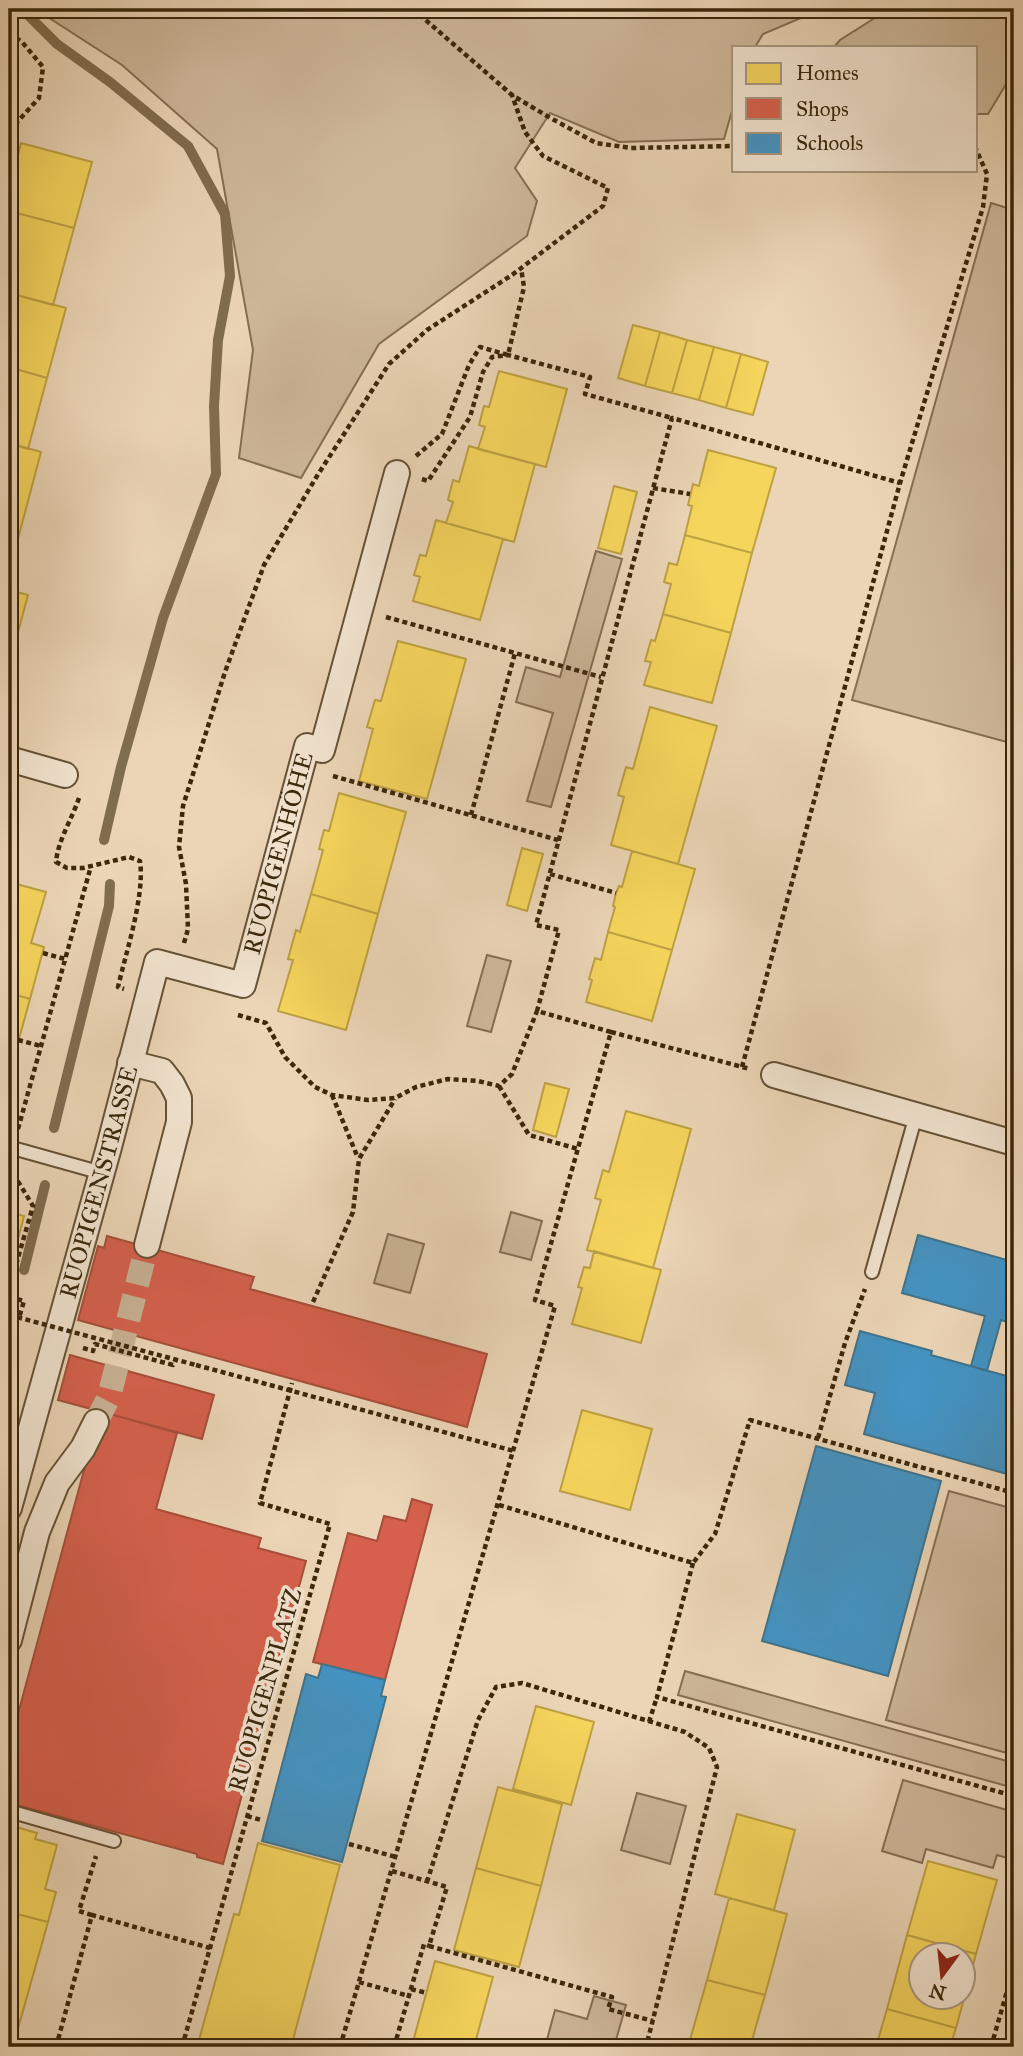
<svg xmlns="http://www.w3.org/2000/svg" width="1023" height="2056" font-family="'IM FELL Great Primer',serif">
  <rect width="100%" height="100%" fill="#ebd5b6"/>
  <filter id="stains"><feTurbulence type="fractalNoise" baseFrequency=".00286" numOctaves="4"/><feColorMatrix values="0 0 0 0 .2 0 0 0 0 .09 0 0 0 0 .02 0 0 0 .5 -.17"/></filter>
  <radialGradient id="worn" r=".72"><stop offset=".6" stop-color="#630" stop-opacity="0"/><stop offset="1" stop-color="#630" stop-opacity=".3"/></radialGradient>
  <path fill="#cdb799" stroke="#846f52" stroke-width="2" d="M42,9h780l-59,25 -8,13h-21v57l-10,35 -105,3 -69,-29 -35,55 22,33 -10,35 -148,108 -78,134 -62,-20 14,-108 -36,-201 -95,-84 -79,-51z
    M889,9h125v62l-26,43h-12v-67h-142l6,-7z
    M991,203l23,7v534l-162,-44z
    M596,551l26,8 -71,248 -24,-6 26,-88 -37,-11 10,-35 34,10z
    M487,955l24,6 -20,71 -24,-6z
    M511,1212l31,9 -11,39 -31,-8z
    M388,1234l36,10 -14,49 -36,-10z
    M949,1491l65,18v246l-128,-35z
    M685,1671l329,92v25l-336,-93z
    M903,1780l111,32v48l-17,-5 -4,13 -67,-19 -4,14 -40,-12z
    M637,1793l49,13 -16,58 -49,-14z
    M594,1996l32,9 -12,42h-69l10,-37 32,9z"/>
  <path fill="#f6d55c" stroke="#bea143" stroke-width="2" fill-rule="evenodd" d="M21,143l71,19 -18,66 -65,-17v-41l5,1z
    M9,211l65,17 -21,77 -44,-12z
    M9,293l57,15 -19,70 -38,-11z
    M633,325l27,7 -15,54 -27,-8z
    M660,332l27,8 -15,53 -27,-7z
    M687,340l27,7 -15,53 -27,-7z
    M714,347l27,7 -15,54 -27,-8z
    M741,354l27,8 -15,53 -27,-7z
    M9,367l38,11 -19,71 -19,-6z
    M499,371l68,18 -21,78 -68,-18 7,-22 -6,-2 5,-19 5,1z
    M9,443l32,9 -26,98 -6,-1z
    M469,446l66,18 -21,78 -68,-19 7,-21 -5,-2 5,-20 6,2z
    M708,450l68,18 -24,85 -67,-18 7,-29 -4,-1 5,-21 6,2z
    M614,486l23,6 -16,62 -23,-6z
    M436,520l67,19 -23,81 -67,-19 7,-24 -6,-2 6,-20 6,1z
    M685,535l67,18 -21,80 -68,-19 8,-30 -7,-2 5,-19 8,2z
    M9,590l19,5 -19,71z
    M663,614l68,19 -19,70 -68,-18 7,-23 -6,-1 6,-21 4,1z
    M398,641l68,18 -39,140 -68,-18 14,-52 -6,-2 8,-27 6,1z
    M650,707l67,19 -39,138 -67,-19 13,-48 -6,-2 8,-28 7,2z
    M339,793l67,19 -28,102 -67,-20 12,-44 -4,-1 5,-19 5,1z
    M522,848l21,6 -16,57 -20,-6z
    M632,851l63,18 -23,81 -64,-18 7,-25 -2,-1 3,-13 3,-7 3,1z
    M9,882l37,10 -15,51 13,4 -14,52 -21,-6z
    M311,894l67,20 -32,116 -68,-19 15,-51 -5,-1 8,-29 4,2z
    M608,932l64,18 -20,71 -66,-19 6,-22 -3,-1 6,-21 6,2z
    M9,993l21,6 -21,76z
    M545,1083l24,6 -13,48 -23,-7z
    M626,1111l65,18 -38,139 -66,-18 14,-50 -6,-2 8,-28 6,2z
    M9,1212l15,4 -15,57z
    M594,1251l67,19 -20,73 -69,-19 10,-36 -4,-1 6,-20 6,1z
    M582,1410l70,19 -22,81 -70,-19z
    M536,1706l58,16 -23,83 -58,-16z
    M498,1787l64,17 -21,82 -65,-18z
    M737,1814l58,16 -21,80 -59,-16z
    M9,1825l28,8 -2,6 22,6 -12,44 11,3 -8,30 -39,-10z
    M258,1843l82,22 -49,182h-94l37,-133 5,1z
    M928,1861l69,19 -21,74 -69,-19z
    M476,1868l65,18 -22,81 -65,-17z
    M729,1898l58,16 -22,81 -58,-15z
    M9,1912l39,10 -31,110 -8,-2z
    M907,1935l69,19 -20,74 -69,-19zM922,1954h42v42h-42z
    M435,1961l58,16 -19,70h-26l-34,-9z
    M707,1980l58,15 -15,52h-62z
    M887,2009l69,19 -6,19h-74z
    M9,2030l8,2 -4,15h-4z
    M414,2038l34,9h-36z"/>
  <path fill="#d6604d" stroke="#a74f39" stroke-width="2" d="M107,1236l147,41 -4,12 237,65 -20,73 -389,-107 20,-74 6,2z
    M70,1355l144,40 -12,44 -144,-39z
    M100,1411l77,22 -21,76 105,29 -3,10 48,13 -83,303 -26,-7v-3l-188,-51v-38l7,-28 -4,-1z
    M412,1499l20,6 -47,175 -72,-18 35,-129 29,8 7,-25 22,5z"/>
  <path fill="#4393c3" stroke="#40738c" stroke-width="2" d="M918,1235l96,27v62l-13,-4 -14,51 -16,-5 14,-50 -83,-23z
    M860,1331l72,20 -1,4 83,23v98l-150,-42 11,-41 -30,-8z
    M816,1446l125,35 -53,195 -126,-35z
    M322,1664l63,16 -4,16 5,1 -44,165 -80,-21 44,-167 12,4z"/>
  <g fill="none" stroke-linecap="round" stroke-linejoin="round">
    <path stroke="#806c4e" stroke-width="10" d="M22,9l35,35 53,38 78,64 37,68 5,62 -12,64 -4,66 2,68 -53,144 -42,149 -17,73
      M54,1128l55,-222 1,-22
      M24,1270l21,-85"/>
    <path stroke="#c8b294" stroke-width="24" stroke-dasharray="24 12" stroke-linecap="butt" d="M96,1422l13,-25 38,-152"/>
    <defs>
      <path id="service" d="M9,1147l93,26
        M872,1272l44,-157
        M9,1811l105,30"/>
      <g id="minor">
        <path d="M9,759l56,16"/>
        <path d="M130,1063l32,8 10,13 7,14v24l-32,123"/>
        <path d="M774,1075l240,68"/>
        <path id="s1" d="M9,1508l100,-361 48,-185 86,23 64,-239 15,4 75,-277"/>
        <path d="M9,1640l28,-108 20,-49 26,-35 13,-26"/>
      </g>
    </defs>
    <use href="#service" stroke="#665235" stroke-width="16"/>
    <use href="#minor" stroke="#665235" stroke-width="28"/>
    <path stroke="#3a270a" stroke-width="4.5" stroke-dasharray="5 3.5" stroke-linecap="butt" d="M413,9l99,86 35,21 49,27 35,5 103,-2
      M9,33l13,9 21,25 -4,31 -30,33
      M416,456l26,-22 27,-69 11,-18 28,8 16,-68 -3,-19
      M422,479l6,2 42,-64 13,-45 9,-15 16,-2 82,22 -5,17 87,24
      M653,488l37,6
      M386,617l215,60
      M333,776l225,64
      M79,798c-7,21 -21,42 -23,64l11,6h16l46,-11 11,4c5,35 -14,91 -22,126l6,2
      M471,815l44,-162
      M550,874l66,19
      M184,943l4,-14 -2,-45 -7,-37 4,-41 42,-134 39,-107 53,-89 72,-112 38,-34 85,-55 91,-69 5,-18 -65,-32 -18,-24 -13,-37
      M43,953l22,6
      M238,1015l28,8 19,34 30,30 17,8 36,5 27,-2 21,-11 32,-8 30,2 21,5 13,-12 25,-63
      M611,1032l-74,-21 22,-81 -23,-5 136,-507 228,65
      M18,1040l23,6
      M742,1067l158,-584 83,-276 4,-33 -11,-25
      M499,1086l30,49 49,14
      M332,1095l26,63
      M18,1129l73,-263
      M9,1289l24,-83 -22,-36
      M9,1297l15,4 -5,17
      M313,1302l40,-90 6,-53 36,-60
      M83,1348l10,3 2,-7 78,21 3,-6
      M196,1365l318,86
      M818,1438l27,-95 20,-54
      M499,1505l194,58 22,-29 35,-114 264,73
      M693,1563l-36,134 357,99
      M649,1722l8,-25
      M247,1816l14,4
      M349,1844l47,13
      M392,1871l55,16 -18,59 183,51 -4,12 45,12
      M427,1882l51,-162 18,-33 26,-4 163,49 24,16 8,19 -71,280
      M92,1915l-13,-4 17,-55
      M359,1982l50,14
      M411,1989l16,4
      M56,2047l36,-132 118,33
      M182,2047l148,-523 -70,-21 32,-120
      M340,2047l215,-741 -20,-6 76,-268 139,37
      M394,2047l30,-103 5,2
      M991,2047l23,-80"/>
    <use href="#service" stroke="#f2e4d0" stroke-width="12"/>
    <use href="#minor" stroke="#f2e4d0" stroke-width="24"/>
    <path stroke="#3a270a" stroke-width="4.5" stroke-dasharray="5 3.5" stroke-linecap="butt" d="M9,1315l187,50"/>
  </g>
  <g text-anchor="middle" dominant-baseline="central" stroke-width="7" stroke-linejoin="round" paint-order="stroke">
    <g font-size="24" fill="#3a270a" stroke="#f2e4d0">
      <text stroke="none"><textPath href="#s1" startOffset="791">RUOPIGENHÖHE</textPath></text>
      <text stroke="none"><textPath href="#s1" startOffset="338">RUOPIGENSTRASSE</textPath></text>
      <text transform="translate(265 1690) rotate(-74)">RUOPIGENPLATZ</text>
    </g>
  </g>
  <rect width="1023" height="2056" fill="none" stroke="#ebd5b6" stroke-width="35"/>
  <rect x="10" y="10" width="1002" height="2035" fill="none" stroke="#3a270a" stroke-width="3.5"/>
  <rect x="18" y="18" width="988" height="2021" fill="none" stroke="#3a270a" stroke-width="2"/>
  <rect x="732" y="46" width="245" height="126" fill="#f2e4d0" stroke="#a89881" stroke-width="2"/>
  <rect x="746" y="63" width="35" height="21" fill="#f6d55c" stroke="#a89881" stroke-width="2"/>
  <text x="796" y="80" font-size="21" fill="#3a270a">Homes</text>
  <rect x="746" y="98" width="35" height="21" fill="#d6604d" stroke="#a89881" stroke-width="2"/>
  <text x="796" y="116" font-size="21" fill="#3a270a">Shops</text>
  <rect x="746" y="133" width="35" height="21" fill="#4393c3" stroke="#a89881" stroke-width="2"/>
  <text x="796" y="150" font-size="21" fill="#3a270a">Schools</text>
  <g transform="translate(942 1976) rotate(195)"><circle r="33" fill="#f2e4d0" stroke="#a89881" stroke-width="2"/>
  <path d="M0-5L12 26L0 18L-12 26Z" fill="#8f2418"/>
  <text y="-10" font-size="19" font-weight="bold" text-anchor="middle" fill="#3a270a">N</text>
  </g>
  <rect width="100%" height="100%" filter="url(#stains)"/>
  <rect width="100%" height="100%" fill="url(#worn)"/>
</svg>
